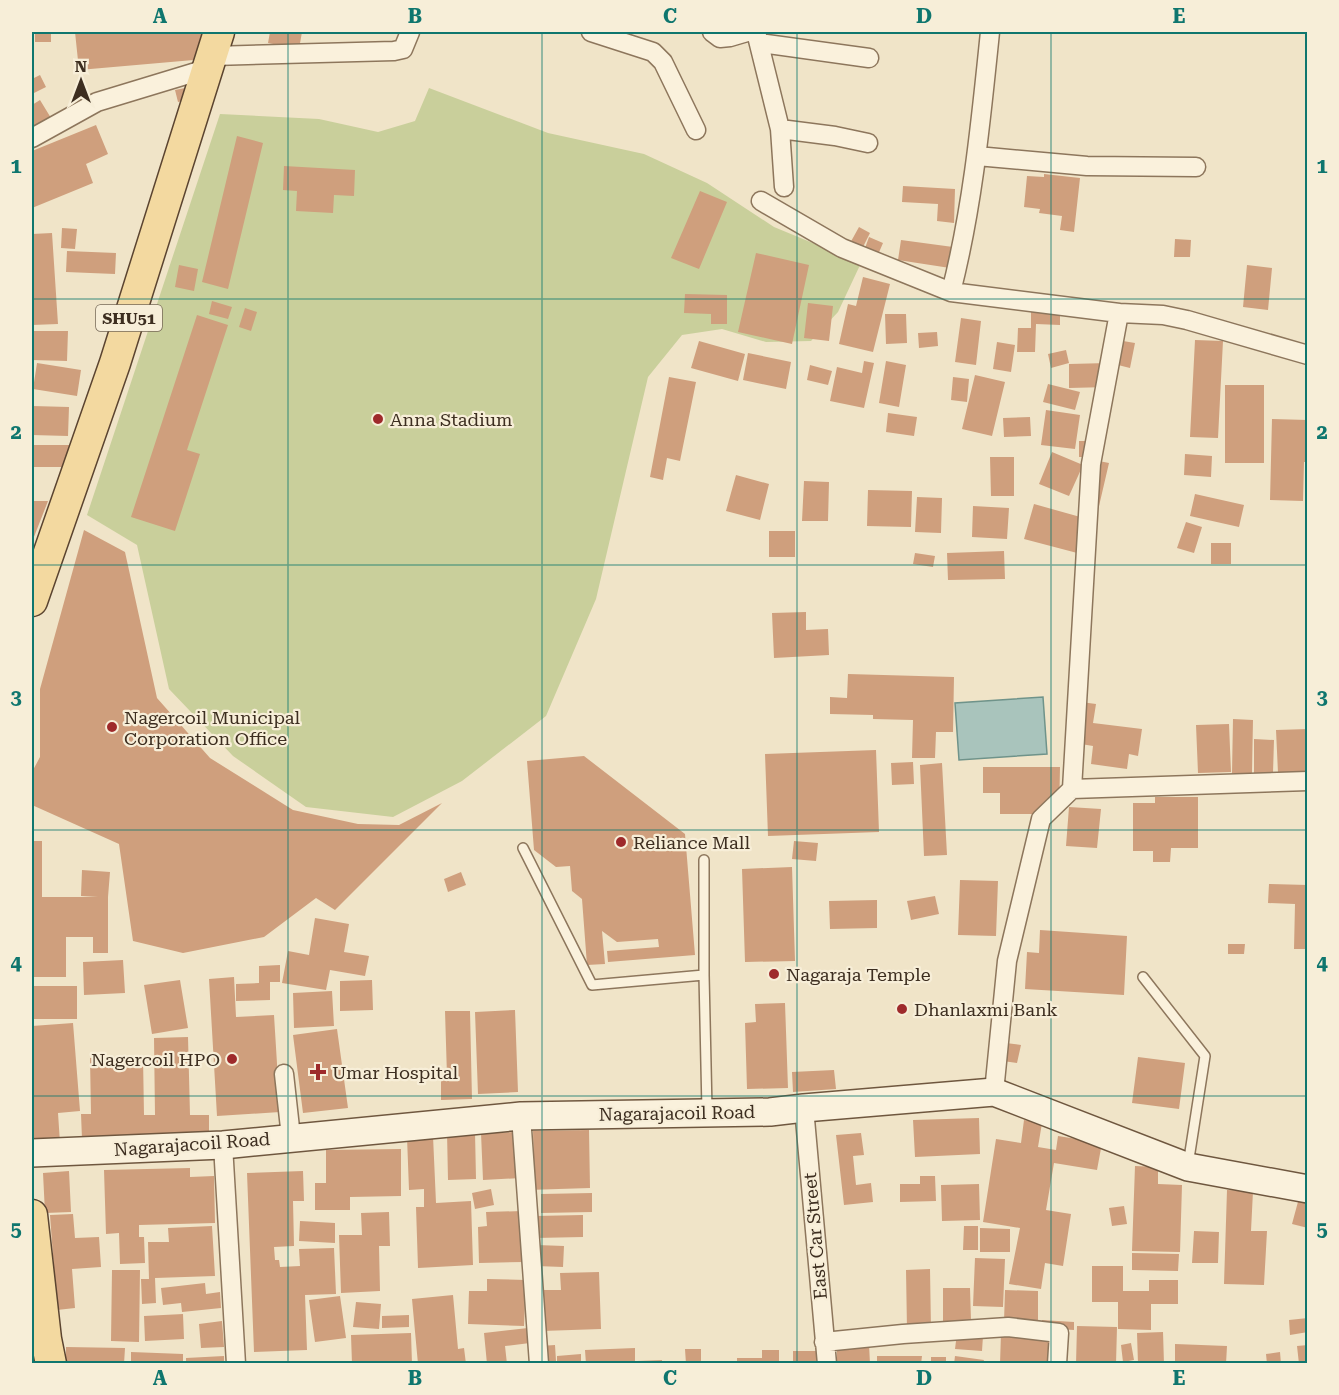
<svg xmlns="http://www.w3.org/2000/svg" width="1339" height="1395" font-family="'Roboto Serif',serif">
  <rect width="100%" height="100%" fill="#f0e4c8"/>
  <path fill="#c9cf9b" d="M429,88l119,45 96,21 63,29 67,44 87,36 -23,49 -27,29 -45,1 -44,-13 -40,6 -34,42 -52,222 -50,117 -84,65 -69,36 -87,-10 -73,-51 -64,-67 -32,-144 -50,-30 133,-401 99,5 59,13 37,-11z"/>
  <path fill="#a9c4bc" stroke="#6f938a" stroke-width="1.5" d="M1043,697l4,57 -88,6 -4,-57z"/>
  <path fill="#cf9f7d" d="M35,32h16v10h-16z
    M75,32h128l2,27 -126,11z
    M270,32h32l-3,17 -31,-6z
    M40,75l6,12 -14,7v-15z
    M190,87l3,12 -15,3 -3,-12z
    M40,100l11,18 -19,12v-25z
    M96,125l12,29 -22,10 7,19 -61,25v-57z
    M237,136l26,7 -35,146 -26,-7z
    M284,166l71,4 -1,26 -20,-1 -1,18 -37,-2 1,-20 -14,-1z
    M1044,174l36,4 -6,54 -14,-2 2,-14 -23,-3 1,-4 -16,-2 3,-31 17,1z
    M903,186l52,3 -1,34 -17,-2 1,-17 -36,-2z
    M700,191l27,11 -28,67 -28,-11z
    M859,227l11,6 -9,18 -12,-6z
    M62,228l15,1 -2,20 -14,-1z
    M52,233l6,91 -26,1v-91z
    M869,237l14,6 -6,14 -13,-6z
    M1175,239l16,1 -1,17h-16z
    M901,240l52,7 -3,21 -52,-8z
    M67,251l49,2 -1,21 -49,-2z
    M756,253l53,12 -17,79 -54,-12z
    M179,265l19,4 -4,22 -19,-4z
    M1247,265l25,3 -4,42 -25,-3z
    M863,277l27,7 -17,68 -34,-8 9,-40 8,2z
    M685,294l42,1v29h-16v-10l-27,-1z
    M212,301l20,6 -4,12 -19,-5z
    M808,303l25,3 -4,35 -25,-3z
    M245,308l12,4 -6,19 -12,-4z
    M1031,312l29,1v12l-24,-1 -1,28h-18l1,-24h13z
    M885,314h21l1,29 -21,1z
    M197,315l31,10 -41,125 13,4 -25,77 -44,-14z
    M961,318l20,3 -5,44 -21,-3z
    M32,331h36l-1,30 -35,-1z
    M937,332l1,14 -19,2 -1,-15z
    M1195,340l28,1 -5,97 -28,-1z
    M699,341l46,13 -7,27 -47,-13z
    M1123,341l12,2 -5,25 -12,-3z
    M997,342l18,3 -4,27 -18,-3z
    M1066,350l3,13 -18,5 -3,-14z
    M748,353l43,9 -5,27 -43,-9z
    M864,361l10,2 -10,45 -34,-7 7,-34 25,6z
    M886,361l20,4 -7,42 -20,-4z
    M37,363l44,7 -4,26 -44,-7z
    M1108,363v24l-39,1v-24z
    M810,365l22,6 -4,14 -21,-5z
    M975,375l30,7 -13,54 -30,-7z
    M669,377l27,5 -16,79 -13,-3 -4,22 -13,-3z
    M953,377l16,2 -2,23 -16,-2z
    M1048,384l32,8 -5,18 -32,-8z
    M1225,385h39v78h-39z
    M32,406l37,1 -1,29 -36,-1z
    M1046,410l34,5 -5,34 -34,-4z
    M888,413l29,4 -3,19 -28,-4z
    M1030,417l1,19 -27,1 -1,-19z
    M1272,419l36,1v42h-4l-1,39 -33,-1z
    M1079,441h12v16h-12z
    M32,445h37l-1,22h-36z
    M1052,452l31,13 -14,31 -30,-12z
    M1185,454l27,2 -1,21 -27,-2z
    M990,457h24v39h-23z
    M1094,460l15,3 -10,43 -15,-4z
    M736,475l33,9 -9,36 -34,-9z
    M804,481l25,1 -1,39h-26z
    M868,490l44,1 -1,36 -44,-1z
    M1195,494l49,11 -5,22 -49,-11z
    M917,497l25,1 -1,35 -26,-1z
    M32,501h16l-16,41z
    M1034,504l57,16 -10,34 -57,-15z
    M973,506l36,2 -2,31 -35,-2z
    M1186,522l16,5 -8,26 -17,-5z
    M84,530l41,22 32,146 53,60 83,52 65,14 41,1 43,-22 -107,107 -19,-12 -52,39 -81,16 -50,-12 -14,-97 -87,-39v-33l8,-15v-68z
    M769,531h26v26h-26z
    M1211,543h20v21h-20z
    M1004,551l1,28 -57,1 -1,-27z
    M915,553l20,3 -2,11 -20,-3z
    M806,612v18l22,-1 1,26 -55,3 -2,-45z
    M848,674l106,3 -1,55h-17l-1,26h-23l1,-38 -40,-1v-4l-43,-1v-17l17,1z
    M1081,702l15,2 -3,19 49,6 -4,27 -9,-2 -2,15 -36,-5 2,-18 -18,-3z
    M1233,719l20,1 -1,53h-20z
    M1229,724l2,48 -33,1 -2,-48z
    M1308,729v43l-30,1 -2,-43z
    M1254,739l20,1 -1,33h-19z
    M876,750l3,82 -111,4 -3,-82z
    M584,756l101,78 10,121 -87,7 -1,-11 52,-4 -1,-8 -41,3 -15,-11 3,33 -18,1 -5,-66 -10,-8 -2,-25 -14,1 -22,-17 -7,-89z
    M913,762l1,22 -22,1 -1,-22z
    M942,763l5,92 -23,1 -4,-91z
    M983,767h77l-1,47h-59v-21h-17z
    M1155,797h43v51h-27l-1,14h-17v-11h-20v-48h22z
    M1069,807l32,2 -4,39 -31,-2z
    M32,841h10v56h56l-17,-1 1,-26 28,2 -2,25v56h-15v-16h-27v40h-34z
    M794,841l24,2 -2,18 -24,-2z
    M792,867l3,94 -50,1 -3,-93z
    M461,872l5,13 -18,7 -4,-13z
    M960,880l38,1 -2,55 -38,-1z
    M1269,884l39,1v64h-14l1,-45 -27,-1z
    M935,896l4,18 -28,6 -4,-19z
    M877,900v28l-47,1 -1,-28z
    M315,918l34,6 -5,28 25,4 -4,20 -35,-6 -4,20 -44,-7 6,-32 21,4z
    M1040,930l87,6 -3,59 -99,-6 2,-37 12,1z
    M1228,944h17l-1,10h-16z
    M123,960l2,33 -41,2 -1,-33z
    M280,965v17h-10v18l-34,1v-17l23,-1v-17z
    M234,977l2,40 38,-2 6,97 -63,4 -8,-137z
    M180,980l8,48 -36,6 -8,-49z
    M372,980l1,30 -33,1v-30z
    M32,986h45v33h-45z
    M332,991l2,35 -40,2 -1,-35z
    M785,1003l3,85 -41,1 -2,-66 11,-1 -1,-18z
    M515,1010l3,82 -40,2 -3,-82z
    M445,1011h25l2,88 -31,1v-24h6z
    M73,1023l7,88 -22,2 2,30 -26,3 -2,-30v-90z
    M337,1029l11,79 -45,5 -10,-78z
    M188,1037l2,78h19v21l-127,3 -1,-25h10l-1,-56 53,-1 1,58h11l-1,-77z
    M1006,1043l15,2 -4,18 -14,-2z
    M1138,1057l47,6 -6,46 -47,-6z
    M834,1070l2,19 -43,3 -1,-20z
    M979,1118l1,36 -65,3 -2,-37z
    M1024,1120l18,3 -4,24 18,3 2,-14 44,7 -5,27 -43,-7 -8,47 25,4 -8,52 -18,-3 -4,26 -32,-5 11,-56 -37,-6 13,-83 25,4z
    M589,1130l1,58 -63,2 7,-19 -1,-40z
    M447,1132h28l1,47 -28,1z
    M519,1132l2,46 -38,2 -2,-47z
    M861,1133l3,22 -11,1 3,29 15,-2 2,19 -29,3 -8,-70z
    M433,1136l3,67 35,-2 2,64 -55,3 -2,-61h8v-18l-15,1 -2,-53z
    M401,1149v47l-51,1v13h-35v-27h11v-33z
    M1135,1166l23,1v17l24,1 -2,67 -48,-1z
    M190,1168v9l24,-1 1,47 -76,2v12h5l1,26 -25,1 -1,-31 -13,1 -2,-64z
    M69,1171l2,41 -26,1 -2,-40z
    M303,1171l1,30h-11l1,45 -20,1 1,13h4l1,7 20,-1 -1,-17 35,-1 2,46 -31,1 2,55 -53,2 -7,-179z
    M920,1176h15l1,25 -36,1v-18h20z
    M979,1184l1,36 -38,1 -1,-36z
    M491,1189l3,16 -19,4 -3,-16z
    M1227,1190l26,1 -2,40h16l-3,54 -40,-1z
    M592,1193v19l-51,1v-19z
    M1299,1198l9,3v27l-16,-4z
    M1124,1206l3,18 -15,2 -3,-18z
    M522,1211l2,51 -45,1 -1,-36 9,-1 -1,-14z
    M389,1212l1,34h-11l1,45 -39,2 -2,-58h23l-1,-22z
    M73,1214l2,24 24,-1 2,30 -29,2 3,39 -18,2 -7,-95z
    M583,1215v22l-48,1v-22z
    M300,1221l35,2v20l-36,-2z
    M212,1226l3,50 -60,2 1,25 -14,1 -1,-25h8l-1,-37h21l-1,-14z
    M964,1226h14v24h-15z
    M980,1228l30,1v23h-30z
    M1194,1231l25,1 -1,31h-26z
    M537,1245l27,1 -1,21 -27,-1z
    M1132,1253l47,1 -1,17 -46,-1z
    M975,1258l30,1 -2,48 -30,-1z
    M1092,1266h31v25h26v-11h29v24h-27v26l-33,-1v-27h-26z
    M930,1269l1,61h-24l-1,-60z
    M112,1270h28l-1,72 -28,-1z
    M599,1272l2,57 -59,2 -1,-41h20l-1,-17z
    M487,1279l39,1 -2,46 -56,-2 1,-33h18z
    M205,1283l1,11 14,-2 1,16 -39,4 -1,-9 -18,2 -2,-17z
    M943,1288h27l1,33h-28z
    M1005,1290l33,1v32l-34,-1z
    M453,1295l5,54 6,-1 2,16h-48l-6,-65z
    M340,1296l6,42 -31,4 -6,-42z
    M356,1302l25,2 -2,25 -26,-2z
    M183,1314l1,25 -39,2 -1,-25z
    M409,1315v12l-27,1v-12z
    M1308,1318v14l-18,3 -1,-15z
    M1042,1320l32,2v8l-32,-2z
    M222,1321l2,26 -23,1 -2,-24z
    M1077,1326l40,1 -1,37h-40z
    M528,1328l2,15 -25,3 2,18h-20l-3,-31z
    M1163,1332l1,32h-26l-1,-31z
    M411,1333l1,31h-60l-1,-29z
    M957,1333l26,3 -1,15 -27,-2z
    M1001,1333l50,2 -1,29h-50z
    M1131,1343l3,17 -11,2 -2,-17z
    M869,1344l1,20h-33v-19z
    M1175,1344l52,2 -1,18h-51z
    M555,1345l1,16 -16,1v-16z
    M1308,1345v19h-9l-2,-18z
    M66,1347l59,1 -1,16h-58z
    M635,1348v16h-49l-1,-14z
    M685,1349h16v15h-15z
    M762,1350h17v14h-42v-6h25z
    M793,1351h23v13h-23z
    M131,1352l52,2v10h-52z
    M1280,1352l1,12h-14l-1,-10z
    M581,1354v10h-24v-8z
    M224,1356v8h-38v-6z
    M877,1356h45l-1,8h-44z
    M955,1356l29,4 -1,4h-29z
    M931,1357h15v7h-15z
    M662,1360v4h-25v-3z"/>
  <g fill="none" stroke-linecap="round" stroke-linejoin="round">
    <defs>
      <path id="lane" d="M523,848l69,137 112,-10 3,135
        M704,860v115
        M1143,977l62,79 -17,109"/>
      <path id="street" d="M591,32l62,20 10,10 33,68
        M712,32l8,6 10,-1 17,-5
        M756,32l24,97 4,58
        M760,43l109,15
        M213,56l181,-5 9,-2 7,-17
        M780,129l55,7 33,7
        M32,138l65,-36 112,-34
        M977,156l110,10 109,1
        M761,201l81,47 109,44 168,21 -28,151 -19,325
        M951,292c22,-86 30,-173 39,-260
        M1119,313l44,2 24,5 121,35
        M284,1074l7,63
        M994,1092l13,-131 34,-142 31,-30 236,-8
        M804,1108l23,256
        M521,1116l18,248
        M223,1145l13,219
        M824,1342l79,-8 105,-7 51,6 -2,31"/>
      <path id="secondary" d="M32,1153l191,-8 298,-29 249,-4 34,-4 190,-16 194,75 120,22"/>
      <path id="primary" d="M32,601l83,-238 104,-331
        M32,1215l14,124 5,25"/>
    </defs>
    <use href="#lane" stroke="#8d765c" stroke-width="12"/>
    <use href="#street" stroke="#8d765c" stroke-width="21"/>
    <use href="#secondary" stroke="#6f573f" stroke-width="30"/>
    <use href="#primary" stroke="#5b4430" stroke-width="33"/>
    <use href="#lane" stroke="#faf1dc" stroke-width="9"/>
    <use href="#street" stroke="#faf1dc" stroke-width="18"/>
    <use href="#secondary" stroke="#faf1dc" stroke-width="27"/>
    <use href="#primary" stroke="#f3d9a0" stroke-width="30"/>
  </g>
  <path fill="none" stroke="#0f766e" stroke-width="1.5" stroke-opacity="0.55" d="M288,32v1332M542,32v1332M797,32v1332M1051,32v1332M32,299h1276M32,565h1276M32,830h1276M32,1096h1276"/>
  <g fill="#9e2a2b" stroke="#f7eed8" stroke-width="2">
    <circle cx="378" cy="419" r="6"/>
    <circle cx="112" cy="727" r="6"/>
    <circle cx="621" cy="842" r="6"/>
    <circle cx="774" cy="974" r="6"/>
    <circle cx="902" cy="1009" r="6"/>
    <circle cx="232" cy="1059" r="6"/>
    <path d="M315 1063h6v6h6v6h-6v6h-6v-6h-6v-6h6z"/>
  </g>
  <g text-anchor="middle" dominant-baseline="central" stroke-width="4.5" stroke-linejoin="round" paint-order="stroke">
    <rect fill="#f7eed8" stroke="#756857" stroke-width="1.5" x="96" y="305" width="66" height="26" rx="4.5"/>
    <g font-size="16" font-weight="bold" fill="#3d2e20">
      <text x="129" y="318">SHU51</text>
    </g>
    <g font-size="18" fill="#3d2e20" stroke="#f7eed8" text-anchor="start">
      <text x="390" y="419">Anna Stadium</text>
      <text x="124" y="717">Nagercoil Municipal<tspan x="124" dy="21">Corporation Office</tspan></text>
      <text x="633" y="842">Reliance Mall</text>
      <text x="786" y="974">Nagaraja Temple</text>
      <text x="914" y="1009">Dhanlaxmi Bank</text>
      <text x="220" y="1059" text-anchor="end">Nagercoil HPO</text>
      <text x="332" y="1072">Umar Hospital</text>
    </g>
    <g font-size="18" fill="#3d2e20" stroke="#f7eed8">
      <text transform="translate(677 1113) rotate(-1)">Nagarajacoil Road</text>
      <text transform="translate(192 1144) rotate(-4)">Nagarajacoil Road</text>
      <text transform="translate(815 1236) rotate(-95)">East Car Street</text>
    </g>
  </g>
  <rect width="1339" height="1395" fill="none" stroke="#f7eed8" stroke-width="66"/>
  <g transform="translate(81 81)" stroke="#f7eed8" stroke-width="4.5" paint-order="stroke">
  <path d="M0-4.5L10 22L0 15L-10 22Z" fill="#3d2e20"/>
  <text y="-9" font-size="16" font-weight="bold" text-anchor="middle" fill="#3d2e20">N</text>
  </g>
  <rect x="33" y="33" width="1273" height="1329" fill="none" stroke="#0f766e" stroke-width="2"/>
  <g font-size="20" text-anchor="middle" font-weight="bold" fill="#0f766e">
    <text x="160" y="23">A</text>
    <text x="415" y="23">B</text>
    <text x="670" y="23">C</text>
    <text x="924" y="23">D</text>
    <text x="1179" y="23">E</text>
    <text x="16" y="173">1</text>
    <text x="1322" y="173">1</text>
    <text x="16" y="439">2</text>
    <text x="1322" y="439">2</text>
    <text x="16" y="704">3</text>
    <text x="1322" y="704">3</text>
    <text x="16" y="970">4</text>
    <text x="1322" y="970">4</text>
    <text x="16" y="1236">5</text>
    <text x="1322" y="1236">5</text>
    <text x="160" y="1385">A</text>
    <text x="415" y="1385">B</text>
    <text x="670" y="1385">C</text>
    <text x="924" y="1385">D</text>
    <text x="1179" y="1385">E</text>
  </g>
</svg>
